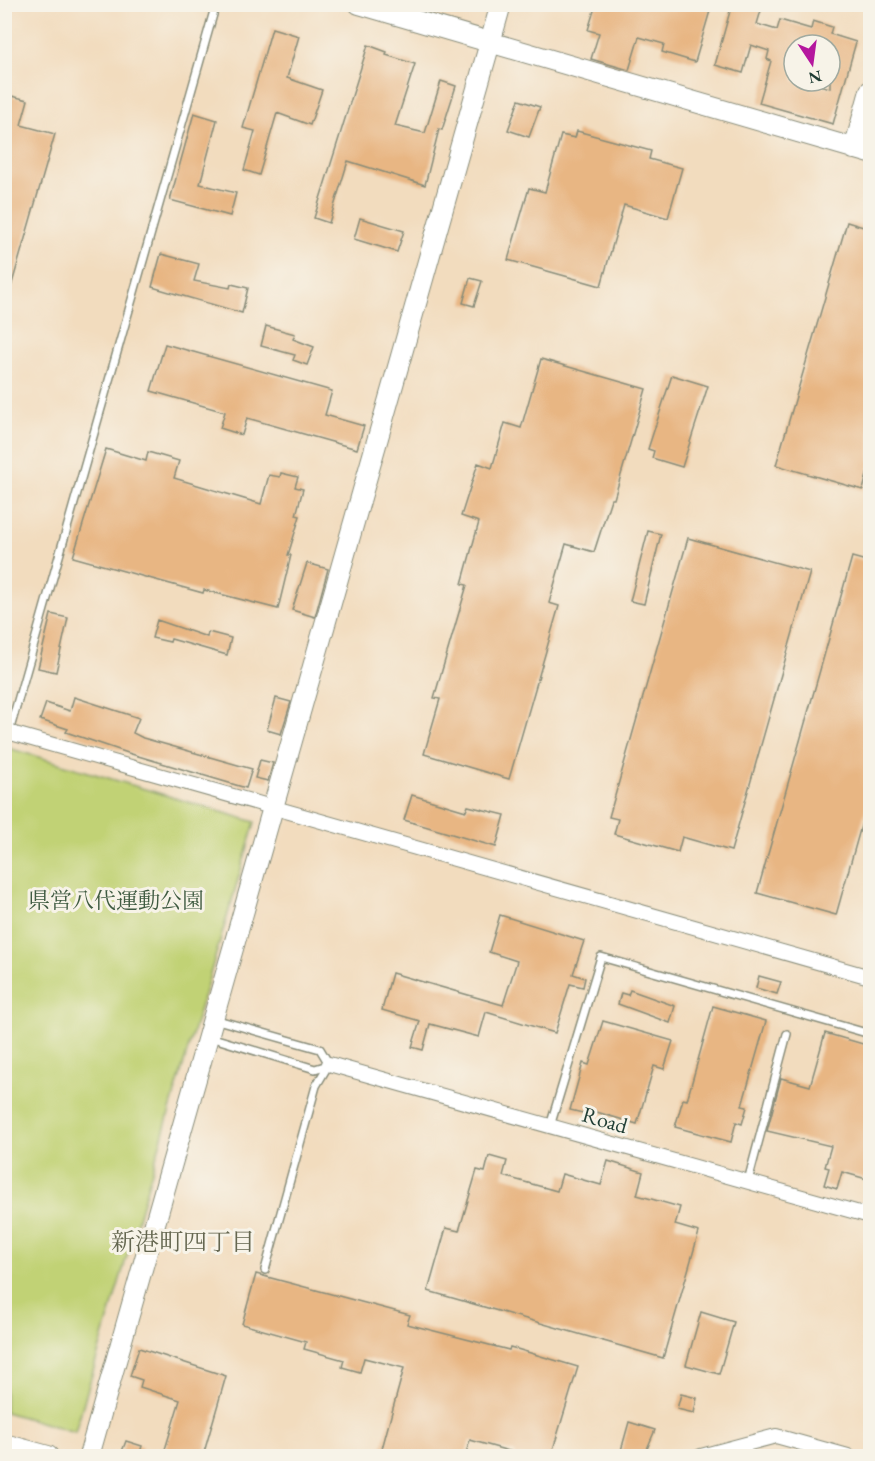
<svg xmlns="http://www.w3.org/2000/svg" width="875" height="1461" font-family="'EB Garamond','Noto Serif JP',serif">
  <rect width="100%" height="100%" fill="#f7f3e8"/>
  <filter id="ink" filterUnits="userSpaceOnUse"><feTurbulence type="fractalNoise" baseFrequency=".0167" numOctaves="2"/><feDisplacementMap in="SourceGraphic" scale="12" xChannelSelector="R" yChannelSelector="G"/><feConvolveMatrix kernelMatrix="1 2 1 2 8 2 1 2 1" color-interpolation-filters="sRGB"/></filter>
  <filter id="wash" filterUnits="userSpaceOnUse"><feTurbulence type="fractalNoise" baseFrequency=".008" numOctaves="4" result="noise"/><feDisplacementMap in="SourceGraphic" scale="24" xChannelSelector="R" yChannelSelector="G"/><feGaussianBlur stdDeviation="1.35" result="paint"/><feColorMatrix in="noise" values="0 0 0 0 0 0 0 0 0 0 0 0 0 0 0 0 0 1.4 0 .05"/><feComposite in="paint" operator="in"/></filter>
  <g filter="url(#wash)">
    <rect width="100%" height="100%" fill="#f2dcbe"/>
    <path fill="#c1d275" stroke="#708854" stroke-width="1.5" d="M5,747l250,75 -180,610 -70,-20z"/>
    <g id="blocks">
      <path fill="#e8b683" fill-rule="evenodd" d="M596,4h59l19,6 2,-6h36l-17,58 -33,-10 2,-8 -25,-7 -10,33 -38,-11 8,-26 -11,-3z
        M732,4h31l-6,20 20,6 3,-10 31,9 2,-8 19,6 -2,7 26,8 -23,82 -74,-21 12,-42 -4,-2 2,-8 -18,-6 -8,28 -28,-8zM794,45h36v43l-25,-7h-11z
        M272,28l27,8 -12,42 35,12 -12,35 -33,-12 -18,62 -15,-5 11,-39 -12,-3z
        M368,45l19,7 -1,3 29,9 -20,62 30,7 16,-52 15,5 -14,44 -3,-1 -14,56 -77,-24 -19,62 -15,-5z
        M4,94l24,6 -7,25 34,9 -48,167h-3z
        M519,100l21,7 -11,30 -21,-7z
        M194,113l23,7 -17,64 36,9 -6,23 -60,-16z
        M577,131l74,20 -2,8 33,9 -14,50 -44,-13 -23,81 -93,-26 21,-72 16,4 16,-57 14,3z
        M360,218l44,13 -7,21 -43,-13z
        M847,222l23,7v235l-7,26 -87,-25z
        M161,254l38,10 -5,17 36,7 1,-4 17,4 -6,25 -90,-26z
        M470,278l12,3 -8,25 -11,-3z
        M266,326l29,8 -2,5 21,8 -7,18 -14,-5 2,-5 -34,-9z
        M165,344l167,47 -7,24 39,11 -7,23 -110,-31 -5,17 -22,-7 5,-16 -74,-21z
        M541,359l105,30 -32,110h-3l-17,53 -28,-8 -17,59 10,3 -50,173 -85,-25 16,-55 -6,-1 33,-113 -5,-1 17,-62 -18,-6 17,-53 14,5 13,-45 16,5z
        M672,375l36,11 -26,81 -30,-9 2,-7 -6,-2z
        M106,449l40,12 2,-9 31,9 -5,17 87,26 8,-29 11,2 1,-4 17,4 -3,10 8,2 -7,26 4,1 -12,39h3l-13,54 -74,-19 -1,3 -130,-36z
        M648,531l13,3 -17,70 -14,-3z
        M688,538l122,34 -79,279 -49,-14 -4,15 -64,-18 4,-15 -9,-2z
        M852,557l18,5v232l-34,121 -79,-22z
        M307,563l21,6 -13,48 -23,-7z
        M51,614l17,4 -12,54 -18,-4z
        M157,620l50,17 1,-5 23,6 -4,17 -56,-16 -1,3 -18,-4z
        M74,697l65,21 -6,15 10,5 109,31 -6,19 -118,-35 -62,-21 2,-3 -28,-9 6,-17 24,8z
        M276,698l15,4 -10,32 -14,-4z
        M260,760l13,3 -5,18 -13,-3z
        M412,795l54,16 2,-5 37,9 -9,32 -92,-27z
        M500,915l84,26 -11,33 12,4 -2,9 -13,-3 -15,49 -69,-21 -7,25 -49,-13 -7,26 -11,-3 8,-26 -38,-11 10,-37 111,32 14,-44 -28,-9z
        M759,976l22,6 -4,12 -21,-6z
        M630,990l45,16 -5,17 -52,-19 3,-11 7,2z
        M713,1006l53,15 -24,85 5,1 -5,17 -6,-2 -5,20 -56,-15 8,-28 4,1z
        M603,1021l70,20 -9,28 -10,-3 -17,58 -44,-13 -2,4 -21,-5 13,-47 6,2z
        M825,1033l45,13v134l-28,-8 -5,17 -13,-4 5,-17 -4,-1 6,-21 -64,-15 14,-53 29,8z
        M489,1156l18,5 -4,15 54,15 5,-17 39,11 7,-24 35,11 -6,23 43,12 -5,18 24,7 -36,126 -235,-67 18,-63 13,3 18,-61 8,2z
        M256,1274l154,41 -3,9 102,26 1,-3 68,20 -27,89h-36l1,-3 -46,-13 -5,16h-85l24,-88 -40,-10 -4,14 -18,-5 2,-7 -40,-11 2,-7 -64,-18z
        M701,1312l33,10 -15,52 -33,-9z
        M139,1348l87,28 -23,80h-40l17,-56 -40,-13 2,-7 -12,-4z
        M681,1394l16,4 -3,15 -17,-4z
        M629,1422l26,8 -11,26 -24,-2z
        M126,1441l16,5 -3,10 -18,-2z"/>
    </g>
  </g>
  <g filter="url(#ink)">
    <use href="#blocks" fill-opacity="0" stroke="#888c79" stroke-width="1.5"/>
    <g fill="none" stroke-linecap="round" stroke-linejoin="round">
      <defs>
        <path id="lane" d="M9,732l207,-728
          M214,1019l106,30 9,15 -13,22 -51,184
          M210,1037l105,32 16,-5
          M551,1123l50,-166 269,77
          M748,1181l39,-147"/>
        <path id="street" d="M4,731l866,246
          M329,1064l541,152
          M701,1456l75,-20 72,20"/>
        <path id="secondary" d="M359,4l511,149
          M854,149l16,-58
          M4,1444l44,12
          M89,1456l412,-1452"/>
      </defs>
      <use href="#lane" stroke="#888c79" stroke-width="10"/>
      <use href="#street" stroke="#888c79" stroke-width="16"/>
      <use href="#secondary" stroke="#888c79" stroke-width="22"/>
      <use href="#lane" stroke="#fff" stroke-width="7"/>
      <use href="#street" stroke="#fff" stroke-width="14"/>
      <use href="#secondary" stroke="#fff" stroke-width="20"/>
    </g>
  </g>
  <g text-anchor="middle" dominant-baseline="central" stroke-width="6" stroke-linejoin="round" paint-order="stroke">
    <g font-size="22" fill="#3f5b41" stroke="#f7f3e8">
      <text x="116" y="900">県営八代運動公園</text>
    </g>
    <g font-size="22" fill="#1f3d34" stroke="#f7f3e8">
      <text transform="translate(605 1120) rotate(16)">Road</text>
    </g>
    <g font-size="24" fill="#656750" stroke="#f7f3e8">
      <text x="183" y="1241">新港町四丁目</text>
    </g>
  </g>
  <rect width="875" height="1461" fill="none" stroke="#f7f3e8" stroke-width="24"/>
  <g transform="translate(812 63) rotate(167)"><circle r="28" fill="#f7f3e8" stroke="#a1aaa0" stroke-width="1.5"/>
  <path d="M0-4.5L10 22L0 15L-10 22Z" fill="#b5179e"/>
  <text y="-9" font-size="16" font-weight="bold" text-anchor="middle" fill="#1f3d34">N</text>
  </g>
</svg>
